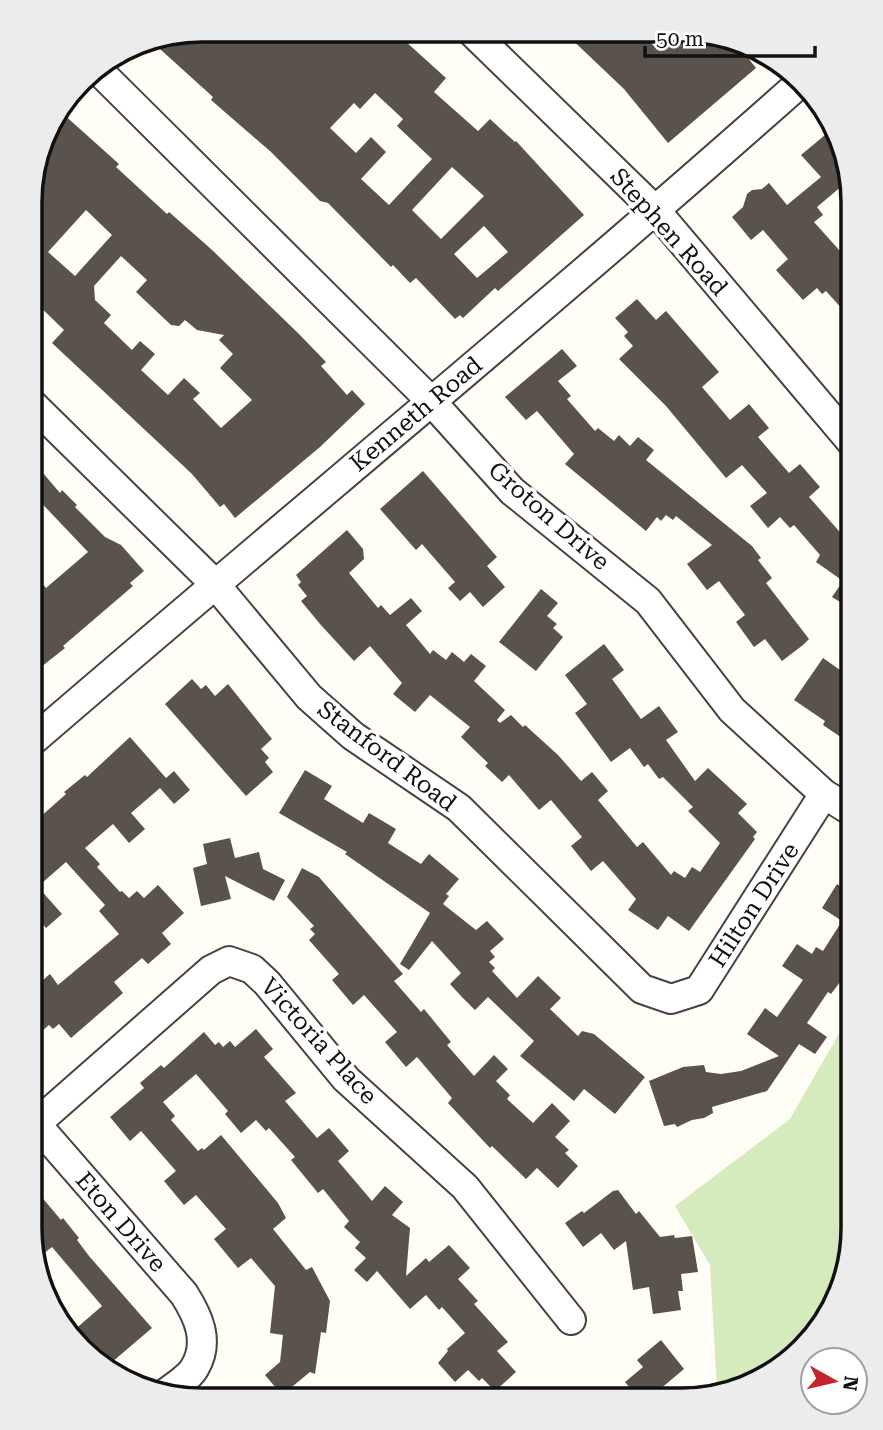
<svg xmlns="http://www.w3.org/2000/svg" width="883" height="1430" font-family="'Roboto Serif',serif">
  <rect width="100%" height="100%" fill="#fffdf5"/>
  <path fill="#d5ebbd" d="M853,1009v231l-35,93 -71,54 -33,7 3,-4 -7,-125 -35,-59 115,-87z"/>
  <path fill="#5a524d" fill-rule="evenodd" d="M202,30l192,1 52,47 -12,14 44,39 12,-12 25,23 1,-1 68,74 -86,76 -3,-3 -32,30 -3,-3 -5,4 -39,-41 -6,5 -17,-18 -2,2 -63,-64 -8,-2 -50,-50 -59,-51 2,-3 -63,-57zM375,93l28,26 -6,7 35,33 -43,46 -28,-26 25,-27 -15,-15 -15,16 -26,-25 24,-25 6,6zM452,167l32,29 -43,43 -29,-29zM484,226l24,26 -31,26 -23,-24z
    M564,32l77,1 17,17 19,-17h37l21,9 21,26 -88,75 -44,-54z
    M61,112l58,52 -3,3 51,47 2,-2 42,37 88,85 27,28 -5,4 26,29 5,-5 13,14 -45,43 -85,71 -11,-14 -4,3 -28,-33 -140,-131 12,-13 -33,-32v-118l17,-55 9,-12zM86,210l26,25 -37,41 -27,-24zM121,256l26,24 -11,12 35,33 8,1 6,-6 12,10 27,5 -5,5 14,14 -13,14 32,32 -31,28 -28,-29 7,-6 -16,-15 -16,17 -27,-25 14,-16 -15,-13 -8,9 -28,-27 7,-8 -16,-15 -1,-14z
    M825,135l10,11 6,-5 8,39 -32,27 6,8 -9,7 26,29 13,-12v82l-27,-30 -4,3 -5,-6 -14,12 -27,-30 12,-11 -25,-29 -12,10 -19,-23 11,-10 4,-13 5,-4 10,-1 7,-6 18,22 34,-28 -20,-22z
    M637,299l19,21 10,-9 53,61 -17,15 28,33 19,-16 20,24 -11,9 31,36 11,-9 20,23 -11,10 44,50v63l-21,-13 11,-16 -27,-19 4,-7 -26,-30 -4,3 -10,-11 -12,11 -18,-22 17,-13 -25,-28 -16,13 -60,-72 -47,-47 14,-13 -9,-10 4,-4 -13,-14z
    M562,349l15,17 -19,15 13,15 -4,3 28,32 3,-3 16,13 5,-6 11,11 8,-9 16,13 -8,10 106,86 9,12 -3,2 14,18 -6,5 43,56 -6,6 -21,16 -17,-22 -11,8 -18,-25 9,-7 -26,-34 -12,9 -20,-26 25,-19 -36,-29 -3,4 -7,-5 -5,6 -4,-4 -11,14 -81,-67 9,-10 -37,-43 -11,9 -21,-23z
    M31,459l29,34 2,-3 15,15 -2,2 30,30 16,8 23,26 -14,12 3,3 -70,60 2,2 -34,27v-105l15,18 42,-36 -57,-60z
    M423,471l74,86 -10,9 18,21 -22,20 -13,-15 -10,9 -12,-13 7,-6 -33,-38 -6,6 -36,-41z
    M347,530l16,19 1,10 -15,14 29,35 3,-3 9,10 21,-17 11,13 -16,14 24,29 3,-4 13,10 6,-8 12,10 7,-8 15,12 -12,15 31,29 -8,10 3,3 11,-8 12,12 2,-2 33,30 23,26 11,-9 16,19 -10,9 39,47 6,-5 28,33 3,-4 11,7 7,-11 8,5 20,-29 -32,-32 5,-4 -30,-30 -4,2 -11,-15 -4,3 -14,-19 -19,14 -36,-49 12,-9 -22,-29 39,-31 20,26 -12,9 29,40 18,-13 19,26 -12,8 29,41 13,-13 39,36 -9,9 19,19 -4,5 2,2 -66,92 -21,-15 -10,14 -30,-20 8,-11 -33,-38 -12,10 -20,-25 11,-9 -31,-37 -12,10 -30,-35 -7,7 -17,-16 3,-3 -27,-26 9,-10 -40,-32 -15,17 -22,-18 9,-11 -32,-37 -16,15 -34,-37 -19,-23 6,-5 -9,-11 3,-3 -5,-7z
    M541,589l17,14 -11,13 10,8 -4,4 10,9 -27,34 -37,-29z
    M823,658l30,21v49l-8,12 -22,-15 2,-4 -31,-21z
    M192,679l9,10 5,-4 9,11 13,-12 44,55 -11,10 8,9 -4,4 8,10 -27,24 -81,-92z
    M130,737l36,41 8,-7 16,19 -16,14 -14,-16 -29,25 14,16 -16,14 -16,-19 -28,24 15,16 -3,3 23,25 2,-1 7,7 8,-7 7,7 14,-13 26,28 -22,20 9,11 -23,20 -6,-6 -28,24 9,11 -52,45 -12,-14 -6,5 -4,-4 -19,16v-50l20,-17 8,11 61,-51 -20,-23 6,-6 -39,-43 -24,21 -12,-13v-44l36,-32 -2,-2 21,-17 2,2z
    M305,770l27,16 -8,13 39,24 6,-10 27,16 -8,14 33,21 8,-10 30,25 -13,15 3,2 -6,8 33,26 11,-9 17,18 -14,12 5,6 -6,5 6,6 -3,3 25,27 21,-22 23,22 -11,11 28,27 4,-5 12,3 51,43 -30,37 -31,-25 -10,12 -54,-45 14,-15 -46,-44 -13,13 -14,-14 -11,-12 11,-11 -29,-32 -23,29 -9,-6 30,-51 -85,-59 2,-2 -68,-39z
    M230,838l5,20 24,-6 4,17 22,11 -11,21 -49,-25 6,23 -30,7 -8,-38 14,-4 -4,-20z
    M302,868l17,9 84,97 -9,7 27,31 3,-3 27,33 -4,3 27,31 20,-21 14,14 -12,12 14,14 -3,4 26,24 19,-20 18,18 -15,16 14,13 -4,3 13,13 -20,22 -21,-20 -11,11 -34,-33 -2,2 -42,-45 4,-5 -35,-41 -11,10 -21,-25 12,-10 -33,-37 -11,10 -21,-25 7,-6 -30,-34 6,-6 -5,-5 4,-3 -27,-29z
    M30,878l32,36 -16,14 -16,-19z
    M837,884l16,11v70l-22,29 -3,-2 -21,31 20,14 -12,17 -16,-10 -32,47 -55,16 1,6 -9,5 -12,2 -15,7 -2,-3 -11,2 -15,-45 34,-14 21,-2 2,7 15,2 20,-3 38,-15 -32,-22 18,-26 12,9 26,-37 -21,-14 15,-22 15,10 4,-7 7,4 19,-30 -20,-13z
    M256,1029l17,20 -9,8 32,36 -11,8 32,37 12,-10 20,23 -11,10 34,40 13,-15 18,16 -11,13 18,13 -4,48 20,-18 3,4 20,-17 21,23 -12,11 20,22 -4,3 34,38 -11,9 19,21 -21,19 -13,-13 -3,3 -11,-11 -13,12 -17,-19 10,-12 -1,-2 18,-16 -23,-26 -3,3 -13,-15 -16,14 -33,-38 -10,11 -13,-12 12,-12 -11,-10 5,-6 -16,-15 5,-6 -26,-32 -5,4 -27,-33 4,-3 -26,-29 -3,3 -10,-11 -15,13 -16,-19 3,-3 -32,-37 -33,28 12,14 -4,4 27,31 4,-3 2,2 17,-15 57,68 8,15 -13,11 33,41 6,-3 18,34 -4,32 -5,-1 -6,42 -5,-2 -28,23 -17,-20 15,-13 3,-27 -13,-2 5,-47 -24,-28 -13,10 -24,-29 12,-10 -30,-34 -12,10 -20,-24 12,-10 -35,-40 -11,10 -20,-24 34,-29 -4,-5 21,-18 3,3 40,-36 11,13 4,-3 4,5 7,-6 5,6z
    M618,1190l18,24 3,-3 21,26 14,-2 1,3 17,-2 6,36 -17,2 2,17h-5l3,19 -28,4 -4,-27 -16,3 -7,-49 -12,9 -13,-17 -18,14 -18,-24 17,-12 2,2 29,-22z
    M40,1195l21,25 2,-2 16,20 -2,2 12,16 63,72 -47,40 -8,-4 -25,-32 30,-26 -50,-59 -9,7 -10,-12 -3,-14v-24z
    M661,1340l23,29 -37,31h-7l-15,-18 18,-15 -6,-7z"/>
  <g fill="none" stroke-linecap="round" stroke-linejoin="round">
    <defs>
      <path id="minor" d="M471,31l185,180 197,233
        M96,68l335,333 81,90 136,110 84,109 92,84 29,18
        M31,403l183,180 95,114 44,39 106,72 183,181 29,10 28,-9 125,-196
        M30,743c256,-221 517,-435 770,-660
        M30,1117l154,177c14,22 26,47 11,73 -5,10 -20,19 -29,26
        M30,1129l181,-159 18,-9 23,8 15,14 79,96 119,108 106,133"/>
    </defs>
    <use href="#minor" stroke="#444" stroke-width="32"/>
    <use href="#minor" stroke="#fff" stroke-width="28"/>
  </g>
  <g text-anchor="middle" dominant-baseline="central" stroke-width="7" stroke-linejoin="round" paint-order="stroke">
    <g font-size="24" fill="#111" stroke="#fff">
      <text transform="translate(669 232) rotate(48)">Stephen Road</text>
      <text transform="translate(416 414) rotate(-40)">Kenneth Road</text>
      <text transform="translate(549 516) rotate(41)">Groton Drive</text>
      <text transform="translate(387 756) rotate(37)">Stanford Road</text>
      <text transform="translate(754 905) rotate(-57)">Hilton Drive</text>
      <text transform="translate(319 1041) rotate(48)">Victoria Place</text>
      <text transform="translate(121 1222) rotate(49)">Eton Drive</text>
    </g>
  </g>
  <path d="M0 0H883V1430H0ZM202 42H681A160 160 0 0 1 841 202V1228A160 160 0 0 1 681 1388H202A160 160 0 0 1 42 1228V202A160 160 0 0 1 202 42Z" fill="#ececec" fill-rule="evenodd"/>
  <path fill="none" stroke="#111" stroke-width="3.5" d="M202 42H681A160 160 0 0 1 841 202V1228A160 160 0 0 1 681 1388H202A160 160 0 0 1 42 1228V202A160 160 0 0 1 202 42Z"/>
  <g transform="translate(834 1381) rotate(98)"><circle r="33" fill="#ffffff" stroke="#a0a0a0" stroke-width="2"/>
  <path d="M0-5L12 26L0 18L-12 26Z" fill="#c4262e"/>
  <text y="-10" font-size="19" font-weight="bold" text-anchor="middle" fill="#111111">N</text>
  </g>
  <path d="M645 46v10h170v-10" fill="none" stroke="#111111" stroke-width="3.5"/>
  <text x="656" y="46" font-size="21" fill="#111111" stroke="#ffffff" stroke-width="5" paint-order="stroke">50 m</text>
</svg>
